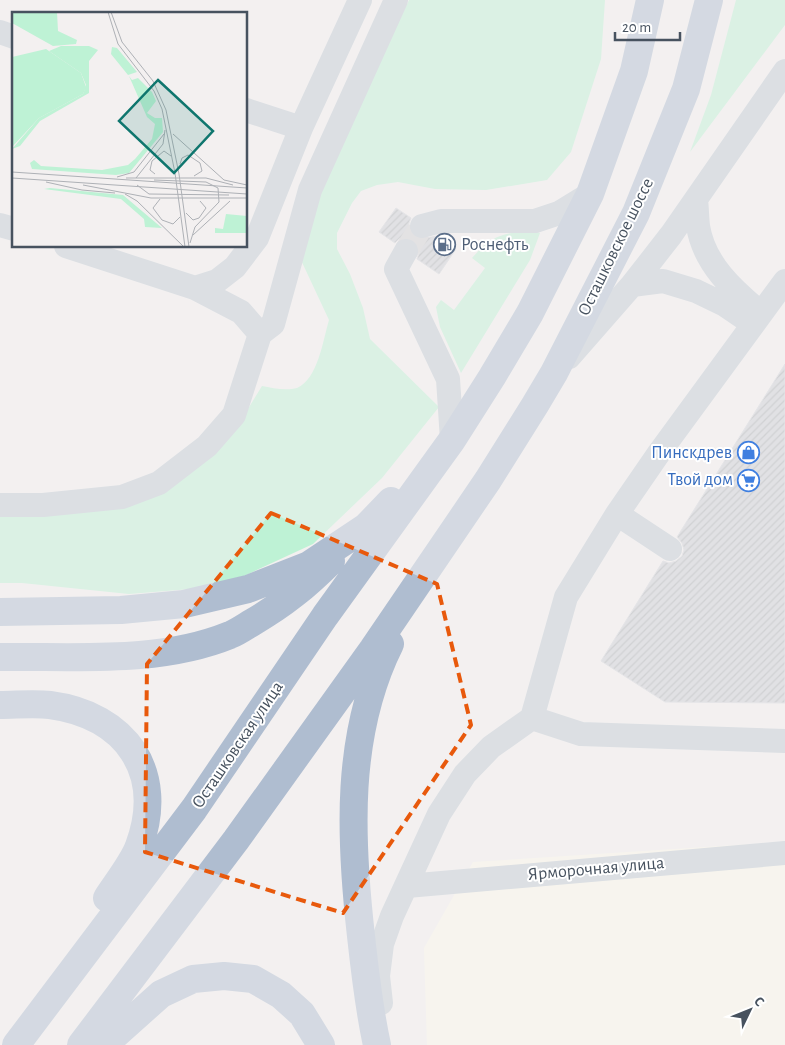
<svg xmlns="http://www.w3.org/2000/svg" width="785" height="1045" font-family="'Alegreya Sans',sans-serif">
  <defs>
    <pattern id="building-hatch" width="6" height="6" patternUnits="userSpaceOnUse" patternTransform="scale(1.25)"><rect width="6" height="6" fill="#cccfd5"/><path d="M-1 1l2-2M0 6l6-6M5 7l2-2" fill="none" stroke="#a7abb0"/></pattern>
  </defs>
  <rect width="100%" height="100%" fill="#f3f0f0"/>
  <path fill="#fdf9ea" d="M785,842v203h-358l-3,-97 49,-86z"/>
  <path fill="#bef2d5" d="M409,0h196l-4,59 -30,93 -24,28 -61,10 -51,-1 -37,-7 -21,3 -16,6 -9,12 -15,30v16l13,25 13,34 7,31 69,68 -57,71 -69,66 -69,32 -53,13 -62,5 -107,-11h-22v-68l136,-14 107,-84 19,-31c10,2 24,5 35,2 21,-9 26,-48 32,-68l-29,-62 3,-22 30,-77z
    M736,0h49v25l-95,127 21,-57z
    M531,230l9,3 -10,27 -69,113 -21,-46 -4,-20 5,-7 13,10 31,-42 -13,-10c20,-23 29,-24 59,-28z"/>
  <path fill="url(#building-hatch)" stroke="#d4d6dc" d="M396,208l15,10 -2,5v6l4,7 6,3 18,-3 19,13 -17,25 -22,-15 3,-9 -2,-6 -5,-5 -8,-2 -6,2 -4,4 -16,-11z
    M785,364v339l-120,-1 -64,-41 62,-100 6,2 7,-2 6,-5 2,-6 -2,-7 -5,-6z"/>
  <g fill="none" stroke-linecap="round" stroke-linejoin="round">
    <path stroke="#d1d0d3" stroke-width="24" stroke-dasharray="24 12" stroke-linecap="butt" d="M406,251l16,-25"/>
    <path stroke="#c0cad3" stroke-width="24" d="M0,32l14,5
      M246,110l55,18
      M696,199c1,9 1,18 2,27 6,38 35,64 63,87
      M0,225l14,4
      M422,226l19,-5h94l24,-8 31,-19
      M66,246l129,42 46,24 19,22
      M406,251l-10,18 52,110 4,61
      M632,285l31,-4 33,10 29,14 28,19
      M195,288l22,-7 18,-14 22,-29 44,-110 59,-128
      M569,357l63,-72 39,-50 114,-164
      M0,505h43l79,-8 37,-14 48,-37 27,-31 26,-81 13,-10 37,-134 86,-190
      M670,549l-53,-35 42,-61 126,-172
      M532,718l49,16 204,7
      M407,886l378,-33
      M381,1003l-3,-27 4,-32 10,-28 47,-102 26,-40 26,-27 41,-29 34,-121 51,-83"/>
    <path stroke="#afbdd0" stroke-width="28" d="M0,612l121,-2 63,-6 64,-15 61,-24 57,-38 25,-26
      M0,657c76,-1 159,7 230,-22 8,-3 16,-9 23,-13 31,-18 53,-36 78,-61
      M0,705c16,0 34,-2 50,0 76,10 116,67 89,141 -5,15 -23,38 -32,52
      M16,1045l178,-236 131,-193 127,-176 40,-63 38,-64 60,-119 44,-123 16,-71
      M81,1045l155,-205 137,-191 115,-169 47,-75 19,-32 82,-160 50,-124 23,-89
      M104,1045l57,-51 32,-15 31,-3 29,3 28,16 21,19 19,31
      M377,1045c-8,-36 -12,-72 -16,-109 -11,-98 -16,-202 29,-292"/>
  </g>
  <path d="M0 0H785V1045H0ZM271,513l166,71 34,141 -128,188 -198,-61 2,-188z" fill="#f3f0f0" fill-opacity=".55" fill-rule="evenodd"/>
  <path fill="none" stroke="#e8590c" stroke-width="4" stroke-dasharray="10 6" stroke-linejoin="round" d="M271,513l166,71 34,141 -128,188 -198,-61 2,-188z"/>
  <defs>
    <symbol id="fuel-ring" viewBox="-11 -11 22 22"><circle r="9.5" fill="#fff" stroke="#5c6f8a" stroke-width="1.5"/><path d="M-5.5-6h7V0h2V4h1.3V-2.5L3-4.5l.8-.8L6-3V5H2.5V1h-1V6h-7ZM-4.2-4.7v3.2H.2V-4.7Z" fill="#5c6f8a"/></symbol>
    <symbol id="shop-ring" viewBox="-11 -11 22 22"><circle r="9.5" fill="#fff" stroke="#3f7fe0" stroke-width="1.5"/><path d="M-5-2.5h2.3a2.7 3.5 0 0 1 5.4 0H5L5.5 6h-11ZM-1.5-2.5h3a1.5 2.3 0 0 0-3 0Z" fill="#3f7fe0"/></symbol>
    <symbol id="supermarket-ring" viewBox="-11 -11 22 22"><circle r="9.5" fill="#fff" stroke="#3f7fe0" stroke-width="1.5"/><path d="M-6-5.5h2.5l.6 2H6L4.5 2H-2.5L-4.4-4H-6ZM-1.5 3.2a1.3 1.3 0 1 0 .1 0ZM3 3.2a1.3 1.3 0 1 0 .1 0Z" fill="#3f7fe0"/></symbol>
  </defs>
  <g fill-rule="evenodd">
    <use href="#fuel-ring" x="432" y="232" width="25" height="25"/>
    <use href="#shop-ring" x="736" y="440" width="25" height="25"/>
    <use href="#supermarket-ring" x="736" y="468" width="25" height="25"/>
  </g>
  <g text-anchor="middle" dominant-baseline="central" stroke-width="4" stroke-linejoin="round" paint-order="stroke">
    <g font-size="18" fill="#4e5e75" stroke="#fff" text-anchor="start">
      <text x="461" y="245">Роснефть</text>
    </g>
    <g font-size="18" fill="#47525f" stroke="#fff">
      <text transform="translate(616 247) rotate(-64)">Осташковское шоссе</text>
      <text transform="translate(238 745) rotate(-56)">Осташковская улица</text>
      <text transform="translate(596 869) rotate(-5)">Ярморочная улица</text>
    </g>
    <g font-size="18" fill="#366cbe" stroke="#fff" text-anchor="end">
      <text x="732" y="453">Пинскдрев</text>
      <text x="733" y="480">Твой дом</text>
    </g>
  </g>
  <g transform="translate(12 12)">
    <rect width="235" height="235" fill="#f3f0f0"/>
    <path d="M0,0h45l1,19 19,9 -1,4 -23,2 -41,-23zM49,34h28l9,4 -9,11v32l-49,28 -20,25 -8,3 27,-31 44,-24 3,-9 -5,-12 -32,-22zM100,35l5,1 20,24 -9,3 -17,-21zM117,64l3,4 6,-2 14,14 4,9 -9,12 8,5h7l1,14 -34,41 -13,2 -84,-6 -2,-6 4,-3 7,6 61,4 26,-5 7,-6 17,-20 3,-15 -8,-7z" fill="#bef2d5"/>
    <path d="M34,37l35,24 5,14 -3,7 -44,24 -27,29v-90zM38,176l73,7 39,33 -17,-1 -1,-8 -23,-20 -77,-10zM214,202l21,2v17h-32v-5l8,1z" fill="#bef2d5"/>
    <path fill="none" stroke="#aeb1b6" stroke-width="1" d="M96,0l10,32 36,47 8,18 13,64 10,74M99,0l11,30 31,39 13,29 13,64 10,73M161,122l51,46 23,5M168,152l2,-6 6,-3 12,8 2,8 -8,5M0,160l235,16M143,162l-5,-4 2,-9 12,-10 7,5M105,165l17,-5 30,-38M0,166l235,16M114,166h80l27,7M124,166l27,-34 2,-14M142,168l52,2 12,6 1,14 -24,25 -5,16M34,170l36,8 33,3M71,173l68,13h96M125,173l12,9 80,1M113,182l12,7 47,46M148,187l-7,9 9,12 11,4 7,-7M174,201l7,7 6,-2 7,-10 -6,-7M181,223l37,-34"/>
    <path fill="#0f766e" fill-opacity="0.15" stroke="#0f766e" stroke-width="2.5" d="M146,68l55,51 -39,42 -55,-52z"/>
    <rect width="235" height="235" fill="none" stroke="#47525f" stroke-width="2.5"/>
  </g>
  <g transform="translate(750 1010) rotate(47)" stroke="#ffffff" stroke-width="4" paint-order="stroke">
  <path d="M0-4L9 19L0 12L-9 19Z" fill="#47525f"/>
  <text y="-8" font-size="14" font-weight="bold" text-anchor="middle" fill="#47525f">С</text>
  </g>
  <path d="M615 32v8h65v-8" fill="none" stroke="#47525f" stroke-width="2.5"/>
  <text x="622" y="32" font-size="15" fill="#47525f" stroke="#ffffff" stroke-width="4" paint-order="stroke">20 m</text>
</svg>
